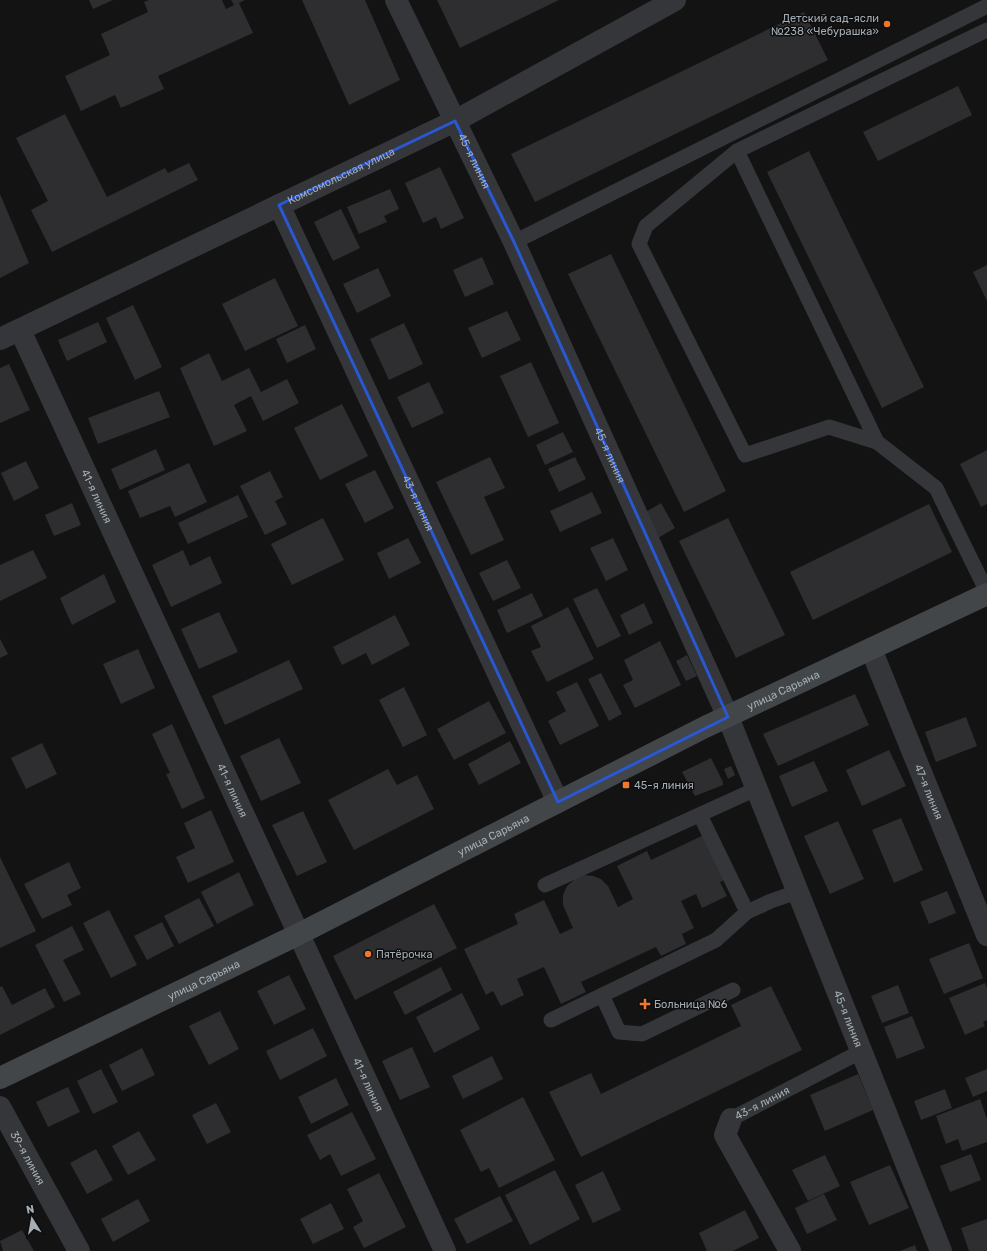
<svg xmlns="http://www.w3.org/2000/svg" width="987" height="1251" font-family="Rubik,sans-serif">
  <rect width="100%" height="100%" fill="#131314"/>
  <path fill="#2e2e30" d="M89,0h24l-20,9z
    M149,0h73l4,9 8,-4 -3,-5h14l-6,3 14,30 -95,43 6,13 -43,19 -6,-13 -34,16 -16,-35 45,-21 -9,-21 47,-22 -4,-10z
    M302,0h63l35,80 -51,25z
    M437,0h122l-99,48z
    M804,12l24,48 -293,142 -24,-48z
    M958,86l14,29 -94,46 -15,-29z
    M65,114l42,83 58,-29 3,5 21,-10 9,17 -146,72 -21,-42 17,-9 -32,-63z
    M809,151l115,236 -42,21 -115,-236z
    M440,167l24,51 -23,11 -5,-12 -13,6 -18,-40z
    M390,189l9,20 -15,7 3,6 -28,12 -12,-27z
    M0,194l29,69 -29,15z
    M341,209l19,39 -27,13 -19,-39z
    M611,254l115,237 -42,21 -116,-238z
    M482,257l12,27 -29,13 -12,-27z
    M987,265v36l-14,-29z
    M378,268l13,28 -34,17 -14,-29z
    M275,278l23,48 -53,25 -23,-47z
    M133,305l29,62 -27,13 -29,-62z
    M507,311l14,29 -39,18 -14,-30z
    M98,322l9,20 -40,19 -9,-21z
    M404,323l19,41 -34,16 -19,-41z
    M305,325l11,24 -29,14 -11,-24z
    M209,353l13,28 27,-13 12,24 26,-13 12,24 -36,18 -12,-25 -17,9 13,26 -33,15 -34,-78z
    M531,362l28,61 -31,14 -28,-61z
    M9,364l21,46 -30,13v-55z
    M429,382l15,31 -32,15 -15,-31z
    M159,391l11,26 -72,27 -10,-26z
    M342,404l26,52 -48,24 -26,-52z
    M563,432l10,20 -28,13 -9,-20z
    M156,449l9,21 -45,20 -9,-21z
    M987,450v54l-6,3 -21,-43z
    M490,457l15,31 -21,9 20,43 -33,15 -35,-73z
    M575,457l11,22 -27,13 -11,-23z
    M26,461l13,27 -25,13 -13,-28z
    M189,463l18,39 -32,15 -5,-11 -30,12 -12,-27z
    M375,470l19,38 -29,15 -20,-39z
    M270,471l13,26 -8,4 12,23 -22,11 -25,-49z
    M592,492l10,21 -42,19 -10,-21z
    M238,495l10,22 -60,27 -10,-21z
    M72,503l9,22 -27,11 -9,-21z
    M661,503l14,25 -22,13 -14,-25z
    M929,504l23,48 -139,68 -23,-48z
    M323,518l21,42 -52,25 -21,-41z
    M728,518l57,117 -49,23 -57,-117z
    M408,538l13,25 -32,16 -12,-26z
    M613,538l15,32 -22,11 -16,-33z
    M33,550l14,28 -47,23v-36z
    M183,550l7,16 20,-10 12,27 -51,24 -19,-42z
    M507,560l14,28 -28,13 -14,-28z
    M104,574l12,28 -44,23 -12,-27z
    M597,588l24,48 -24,12 -24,-49z
    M532,593l11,23 -36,17 -10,-23z
    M644,603l9,20 -24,12 -9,-20z
    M568,607l26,52 -47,23 -16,-31 10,-4 -10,-21z
    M219,612l19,40 -39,17 -18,-40z
    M395,615l15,30 -38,20 -6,-12 -24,12 -9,-18z
    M0,639l8,15 -8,4z
    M660,641l21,44 -46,23 -12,-23 10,-5 -9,-20z
    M138,649l17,39 -34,16 -18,-40z
    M687,655l10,21 -11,5 -10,-20z
    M289,660l14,29 -78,36 -13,-29z
    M601,673l21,41 -13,7 -21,-42z
    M577,682l22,44 -39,19 -12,-24 18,-10 -10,-19z
    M404,687l23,48 -24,12 -24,-47z
    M855,694l14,31 -91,41 -15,-32z
    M489,701l17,32 -52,27 -17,-31z
    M966,717l11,29 -41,16 -11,-30z
    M172,724l33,74 -23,11 -16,-35 4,-1 -18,-39z
    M279,738l22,45 -40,18 -21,-45z
    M510,741l11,22 -42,22 -11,-21z
    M42,743l15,31 -31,15 -15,-31z
    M889,750l17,36 -44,20 -16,-36z
    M711,758l12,24v3l-28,11 -13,-24z
    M814,761l14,30 -36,16 -13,-31z
    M731,766l4,9 -7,4 -4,-10z
    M388,769l9,16 20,-10 17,34 -80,41 -26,-50z
    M211,810l23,52 -46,21 -12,-26 19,-9 -11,-25z
    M303,811l24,51 -30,14 -25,-51z
    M901,818l22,52 -29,13 -22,-53z
    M838,821l26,58 -34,15 -26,-58z
    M706,834l21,45 -7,3 7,14 -25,12 -6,-14 -15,7 13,27 -12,6 4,10 -25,12 -5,-9 -75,35 5,10 -25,12 -17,-37 -27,12 7,16 -23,11 -8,-15 -7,4 -22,-46 54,-25 -4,-10 30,-14 16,34 13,-6 -10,-23v-10l4,-9 8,-7 8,-4 10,1 8,3 7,7 10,21 15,-8 -16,-33 30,-15 4,9z
    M0,857l36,74 -36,17z
    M69,862l12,26 -14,7 5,10 -30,14 -18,-35z
    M239,872l15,33 -37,19 -16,-32z
    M947,891l9,22 -27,11 -9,-22z
    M199,898l15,28 -35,18 -15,-28z
    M434,904l23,44 -102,52 -22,-44z
    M109,910l28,55 -26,13 -28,-55z
    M162,922l12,24 -27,14 -13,-24z
    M72,926l12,24 -21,10 18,34 -17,8 -29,-57z
    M969,943l14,35 -39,16 -15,-35z
    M441,967l11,23 -47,25 -12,-23z
    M289,975l17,34 -32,16 -17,-34z
    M985,983l2,6v31l-4,2 2,4 -20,9 -16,-37z
    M898,985l11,28 -27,10 -11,-27z
    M2,986l10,19 33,-17 10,19 -55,28v-48z
    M771,986l31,64 -221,107 -32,-65 42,-19 10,21 140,-68 -10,-21z
    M462,993l18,36 -46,24 -18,-36z
    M220,1011l19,38 -30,16 -20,-39z
    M912,1016l13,32 -28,11 -13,-32z
    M313,1028l14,28 -47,24 -14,-29z
    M412,1047l18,40 -30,13 -18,-39z
    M142,1048l13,27 -33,16 -13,-26z
    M492,1056l11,23 -40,20 -11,-23z
    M101,1069l17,33 -25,12 -16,-33z
    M987,1069v22l-14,6 -8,-19z
    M858,1074l15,36 -48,21 -15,-36z
    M336,1078l13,27 -38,19 -13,-27z
    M68,1087l12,25 -32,15 -12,-25z
    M945,1089l7,19 -31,12 -7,-19z
    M523,1097l32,63 -56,28 -10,-20 -8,4 -21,-42z
    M980,1099l7,20v23l-25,9 -4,-12 -12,5 -10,-28z
    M216,1103l15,29 -24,12 -15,-29z
    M352,1112l24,47 -35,17 -11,-22 -10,6 -13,-25z
    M139,1131l17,29 -28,15 -16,-29z
    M96,1149l17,31 -26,14 -17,-31z
    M971,1154l10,26 -31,12 -10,-26z
    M825,1155l15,31 -32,15 -16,-31z
    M890,1165l19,43 -40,17 -19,-43z
    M555,1170l25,49 -50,26 -25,-50z
    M603,1171l18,39 -28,13 -18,-38z
    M379,1173l27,54 -42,21 -11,-21 10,-6 -16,-32z
    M824,1194l13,26 -30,14 -12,-26z
    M500,1196l13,25 -46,23 -13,-25z
    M138,1199l12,22 -37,21 -12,-23z
    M331,1203l13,26 -31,15 -13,-25z
    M745,1210l14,28 -26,13h-26l-8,-18z
    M987,1219v32h-18l-8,-23z
    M22,1230l12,21h-31l-3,-10z
    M915,1245l2,6h-17z"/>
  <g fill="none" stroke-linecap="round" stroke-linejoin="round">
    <g stroke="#343639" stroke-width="15">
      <path d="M737,151l140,291 59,46 51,104"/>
      <path d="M514,242l473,-236"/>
      <path d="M877,442l-48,-15 -84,28 -106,-211 7,-18 91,-75 250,-121"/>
      <path d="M700,815l47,97"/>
      <path d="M545,885l211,-96"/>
      <path d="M602,995l17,37 23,2 91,-44"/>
      <path d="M551,1020l165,-80 31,-28 24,-11 26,-9"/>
      <path id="s1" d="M731,1119l131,-68"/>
    </g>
    <g stroke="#343639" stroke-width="22">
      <path id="s2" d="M396,0l118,242 214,475 213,534"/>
      <path id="s3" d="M279,205l279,597"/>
      <path id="s4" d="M20,330l425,921"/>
      <path id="s5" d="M0,339l455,-218 220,-121"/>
      <path id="s6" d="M871,649l116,286"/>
      <path id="s7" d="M0,1107l79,144"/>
      <path d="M731,1119l-6,16 65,116"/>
    </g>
    <path stroke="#424649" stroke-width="22" id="s8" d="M0,1078l299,-144 406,-207 282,-133"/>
  </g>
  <path fill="none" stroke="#2a58d4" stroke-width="3" stroke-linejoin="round" d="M455,121l59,121 214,475 -170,85 -279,-597z"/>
  <g fill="#ef7830" stroke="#0e0e0f" stroke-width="1.5">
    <circle cx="887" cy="24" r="4"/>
    <rect x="622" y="781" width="8" height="8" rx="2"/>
    <circle cx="368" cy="954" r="4"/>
    <path d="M643 998h4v4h4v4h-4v4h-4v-4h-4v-4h4z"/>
  </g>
  <g text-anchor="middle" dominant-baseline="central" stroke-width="3" stroke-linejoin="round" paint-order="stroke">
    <g font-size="11" fill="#a4aeb5" stroke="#0e0e0f" text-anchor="start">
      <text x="879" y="18" text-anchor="end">Детский сад-ясли<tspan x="879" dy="13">№238 «Чебурашка»</tspan></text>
      <text x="634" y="785">45-я линия</text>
      <text x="376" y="954">Пятёрочка</text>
      <text x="654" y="1004">Больница №6</text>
    </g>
    <g font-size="11" fill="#a4aeb5" stroke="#0e0e0f">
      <text stroke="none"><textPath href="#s2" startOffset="179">45-я линия</textPath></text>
      <text stroke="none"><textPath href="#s5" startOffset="378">Комсомольская улица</textPath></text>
      <text stroke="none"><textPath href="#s2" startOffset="503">45-я линия</textPath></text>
      <text stroke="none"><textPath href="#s4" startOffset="183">41-я линия</textPath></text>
      <text stroke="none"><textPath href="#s3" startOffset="329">43-я линия</textPath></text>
      <text stroke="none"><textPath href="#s8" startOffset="874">улица Сарьяна</textPath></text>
      <text stroke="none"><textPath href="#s4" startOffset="507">41-я линия</textPath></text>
      <text stroke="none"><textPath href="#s6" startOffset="154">47-я линия</textPath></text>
      <text stroke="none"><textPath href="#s8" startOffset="550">улица Сарьяна</textPath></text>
      <text stroke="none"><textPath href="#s8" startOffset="226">улица Сарьяна</textPath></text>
      <text stroke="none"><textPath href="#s2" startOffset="1115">45-я линия</textPath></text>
      <text stroke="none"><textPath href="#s4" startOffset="831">41-я линия</textPath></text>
      <text stroke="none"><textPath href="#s1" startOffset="35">43-я линия</textPath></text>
      <text stroke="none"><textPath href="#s7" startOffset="58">39-я линия</textPath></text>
    </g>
  </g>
  <g transform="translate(32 1219) rotate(349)" stroke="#0e0e0f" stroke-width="3" paint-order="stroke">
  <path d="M0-3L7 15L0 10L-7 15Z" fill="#a4aeb5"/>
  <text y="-6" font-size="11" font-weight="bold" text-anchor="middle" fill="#a4aeb5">N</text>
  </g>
</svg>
